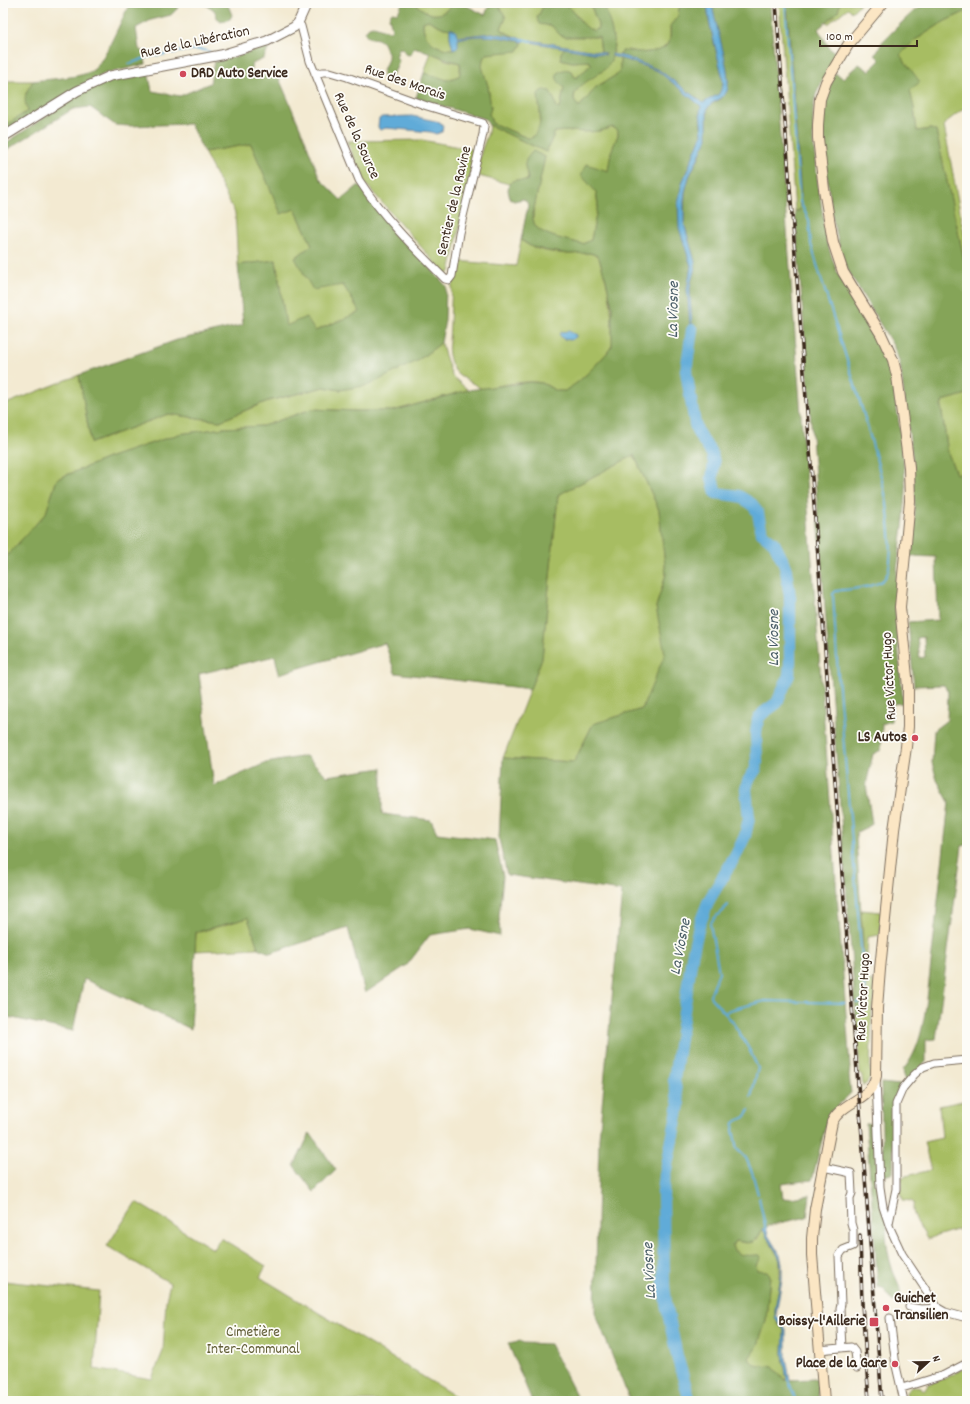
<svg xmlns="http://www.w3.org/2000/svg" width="970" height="1404" font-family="Dekko,sans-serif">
  <rect width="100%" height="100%" fill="#fdfcf7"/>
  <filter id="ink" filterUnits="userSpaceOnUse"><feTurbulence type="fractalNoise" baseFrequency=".025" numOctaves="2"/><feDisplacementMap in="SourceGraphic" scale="8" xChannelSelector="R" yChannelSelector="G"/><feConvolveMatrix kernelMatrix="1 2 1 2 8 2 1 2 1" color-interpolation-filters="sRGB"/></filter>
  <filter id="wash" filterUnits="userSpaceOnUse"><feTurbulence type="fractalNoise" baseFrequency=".012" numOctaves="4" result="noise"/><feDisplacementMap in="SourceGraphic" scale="16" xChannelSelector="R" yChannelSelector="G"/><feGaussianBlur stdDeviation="0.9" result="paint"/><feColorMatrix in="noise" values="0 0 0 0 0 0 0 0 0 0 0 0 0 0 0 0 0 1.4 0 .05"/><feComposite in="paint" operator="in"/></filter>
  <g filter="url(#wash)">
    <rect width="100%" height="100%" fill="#f3ead2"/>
    <path fill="#a7bd62" stroke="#717440" d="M414,3h39c-14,18 -24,12 -39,0z
      M494,3h51l-8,15 11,8h4l8,9 39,2 2,15 -71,-12v2l35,6c-4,3 -5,6 -4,11l11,3 16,-1 4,3 -16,14 -5,-7 -10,13 3,4 -4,21 -3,-1 -2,-7 -16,4c3,12 2,27 -9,34l-38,-16 -3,-10 2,-5 -3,-22 -7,-20 2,-7 3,-5 9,-1 27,-8 -1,-4h3l1,-2c-8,-1 -19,-5 -24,-11l4,-7 -4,-13z
      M562,3h28l8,22v4l-4,2c-10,-2 -13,-10 -19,-18 -3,-4 -8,-7 -13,-10z
      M604,3h78l-3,6 -1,7 -8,10v13l-3,5 -6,6 -19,3 -14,-3 -9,4 1,2 -8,-2 2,-8z
      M779,3h8l14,193 -2,15h-4z
      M840,3h21l-9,9 -4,-4 -20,16 -1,-2 11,-10z
      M967,11v95l-22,17 -1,3 23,123v24l-31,-142 -4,-2 -15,2 -3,-23 -14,-53 15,-15 30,-19z
      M428,20l16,8h6v9l3,12c-17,1 -31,-10 -30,-27z
      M431,52l15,8 14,3v11l-1,2 -12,4 -23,-7z
      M612,56l8,2v12l-2,4 -22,13 -7,9 -9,10h-2c-3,-3 -5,-8 -3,-12 3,-9 28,-28 37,-36z
      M3,81h30l-7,12 2,18 -25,16z
      M489,125l57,27 9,-20c20,-3 38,4 57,-5l6,3v5l-7,17 -3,20 -12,20 2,13 -7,35 -8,4c-13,-3 -37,-7 -46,-16 -4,-4 -4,-10 -4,-15l12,-57 -18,17 1,5 -2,3c-8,1 -9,-4 -17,3l-34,-9 7,-26 6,-16z
      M422,140l53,10v4l-25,118 -4,2 -9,-9 -73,-83 -17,-41z
      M251,144l30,69 14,-4 17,36 -17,13 48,26 17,28 -45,19 -29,-5 -10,-66 -38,5 -3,-52 -31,-61z
      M521,240c12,11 34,13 49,14 8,0 20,-3 27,2 3,3 3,7 5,11 7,21 10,41 10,63 0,5 1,10 0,15 -2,8 -39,44 -47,46 -9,2 -15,-5 -23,-8 -14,-4 -44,3 -60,6 -8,-5 -18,-10 -25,-16 -7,-7 -10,-22 -8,-31l3,-57 5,-24 59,5z
      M441,343l11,33 16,14 -75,21h-38l-43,-2 -49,17 -39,2 -45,6 -71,24 -51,21 -11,34 -43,47v-155l76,-30 12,68 77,-29 52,7 48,-20 56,-14 16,3 77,-29z
      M967,394v68l-5,11 -6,1 -8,-21 -7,-47 2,-5z
      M634,455l25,55 7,64 -10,33 10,47 -24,55 -49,15 -19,38 -71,-4 39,-100 16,-163z
      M861,910l20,2 -1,23 -12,2 -2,44h5l4,3 -1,21 -2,2 -2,64 2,4 -5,8 -4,3 -1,-10 -2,-3 -4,-56 5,-3 6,-12z
      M248,918l10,30 -63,3 1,-18z
      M967,1100v152l-8,-23 -32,10c-4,-8 -14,-21 -14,-30 0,-2 0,-4 1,-6l-3,-2 -8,-1 -2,-8 1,-15 29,-7 -7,-28 18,-4 -3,-32z
      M136,1202l77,47 8,-11 45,28 -6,11 203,124h-460v-120l96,10 -5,78 58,10 11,-28 3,-51 4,-17 -63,-37z
      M763,1229l17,31v20l-5,31 3,13 6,6 -1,25 4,25 -5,-2 -9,-11c-10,-2 -19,2 -24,-9l9,-13 8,-25 4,-44 -13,-6 -1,-5 4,-5 -3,-5c-9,3 -22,0 -25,-9l3,-5 12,2 10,-4z
      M967,1367v34h-60l-1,-9c4,-5 9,-7 14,-5l2,3 3,-1 3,-5 18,-6z"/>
    <path fill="#85a458" stroke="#60673b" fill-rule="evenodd" d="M130,3h53l-12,12 -20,5 -15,8 3,21 5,4 2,11 -42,10 -101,60v-7l25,-16c-6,-13 -2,-19 5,-30 14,-2 50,-3 60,-11 10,-6 30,-54 37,-67z
      M198,3h29l5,12 -2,4 -9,3c-5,-3 -4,-8 -7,-12 -4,-4 -11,-6 -16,-7z
      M401,3h13c15,12 25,18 39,0h8l24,12 5,-12c9,0 12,7 16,15l-5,10 2,3 14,7 -25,-5 -35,4 -5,-8 -8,-1 -16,-8 -5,2c-1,18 14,28 31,27l4,-10c22,-6 41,-2 63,2l1,3 -4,7 -32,3 -3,5 -1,7 6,20 3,22 -2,6 3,9 35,15h5c13,-15 7,-26 6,-44 3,-5 7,-4 12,-3l5,10 2,7 3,1 4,-21c-4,-6 -9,-7 -7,-15 5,-3 9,-5 14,-2l2,4 3,3 16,-14 -4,-3 -16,1 -11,-3c-1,-5 0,-8 4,-11l41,7v-2l-5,-1 -2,-15h-34l-5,-2 -8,-9 -13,-2 -2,-6 8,-15c5,0 11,-1 16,0 14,3 18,24 33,28l4,-2v-4l-8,-22h14c5,19 17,46 3,64 -8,10 -45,22 -29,39h2l9,-10 7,-9 22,-13 2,-4v-12l38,13 44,35 -2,6 2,22 -20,49 -4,20 13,63 -4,23 3,36 -3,20h4c3,-19 -1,-34 -1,-53 -1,-11 6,-20 5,-30l-11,-39 1,-31 4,-15 11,-22 7,-25v-21l1,-3 13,-7 7,-18 -1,-11 -13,-54 -2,-13h58l80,1064 -1,9 2,17 -20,19 -5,12 -14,56 -31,4 2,15 27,-4 -3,22c-12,3 -27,5 -39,9 -9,4 -8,12 -15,16 -6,2 -12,-1 -18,-1l-3,5c3,12 18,9 28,9l1,3 -5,7 1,5 10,1 3,4 -4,45 -8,25 -9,13c5,11 14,7 24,9l11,13 33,-1 2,22h-189l-35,-89 4,-174 23,-247 -115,-16 -8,-36 4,-81 71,4 19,-38 49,-15 23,-55 -9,-47 10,-33 -7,-64 -25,-55 -76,40 -16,163 -12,31 -135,-16 -10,-30 -106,31 -4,-18 -76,18 15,112 52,-23 40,-7 21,20 55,-8v46l49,6 6,13 58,7 8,36 -4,40 1,20 -30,-7 -40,6 -23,30 -42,28 -17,-65 -78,25 -12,-5 -10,-30 -52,14 -5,97 -107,-50 -11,52 -70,-15v-456l43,-47 11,-34 51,-21 71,-24 45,-6 39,-2 49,-17 43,2h38l75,-21 62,-8 12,1 15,8h8l13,-9 11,-10 18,-19 5,-7v-40l-6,-26 -7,-22 -3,-3 -6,-2 -21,1 -20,-3 -17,-4 -11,-7 7,-35 -2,-4 -3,-2 -9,2 -4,-2 -2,-9 1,-6 6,-4 12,1 1,-3c-4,-16 -6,-14 5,-27l12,6 -12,56c0,5 0,11 4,15 10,9 33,13 46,16l8,-4 7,-36 -2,-12 -15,-17 5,-11 22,7 3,-19 7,-17v-5l-6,-3c-19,9 -37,2 -57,5l-9,20 -57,-27 -4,-6 -69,-21 8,-25 23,7 12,-4c2,-4 2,-10 1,-13 -16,-4 -30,-11 -46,-16l-3,7 -3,1 -3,-2 -2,-4 -4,-1 -3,9 3,3 -2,7 -10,17c-11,-14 3,-19 1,-32 -4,-3 -3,-8 -7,-11 -6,-5 -13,0 -16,-9 6,-12 15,-2 25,-1l2,-2 -3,-12 3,-5 6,1 4,-9z
      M682,3h25l2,18 13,54 1,10 -4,9 -16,9 -44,-33 -39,-14 2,-5c7,-1 12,1 19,1 4,1 8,0 13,-1 15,-2 18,-11 16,-25l8,-10 1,-7z
      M787,3h53l-2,9 -20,17 12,20 6,4 -20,41 -3,16v29l5,45 9,59 10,29 43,72 7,17 5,18 9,57 5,54 -2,29 -7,51 -2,37 8,96 -11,1 -1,17 -9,3 -1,26 -8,4 -7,31 6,38 -1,2 -14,7 -1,6 11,164 -1,7 -10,8 -61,-806h4l2,-15z
      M927,3h40v8l-22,10 -30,19 -15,15 20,27 -10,8 4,18 3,23 15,-2 4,2 31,142v121l-24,7 -2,5 7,47 8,21 6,-1 5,-11v383l-5,1 -26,193 -10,1v22l-21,19 -2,-11c17,-20 20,-45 24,-71l22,-197 -12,-22 -5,-17 2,-33 13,-10 1,-29 -4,-6 -30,1 -6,-64 30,-2 -2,-63 -26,-1 5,-44 -2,-49 -13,-99 -6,-17 -51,-85 -11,-47 -10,-79 2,-36 11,-27 8,5 16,-14 10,7 11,-11 -5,-5 8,-14 15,-15 17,-16zM924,637l1,20 -5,1 -3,-20z
      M266,46l2,4 -5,9 -11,5 -1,3 1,5 6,2c8,-3 12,-4 20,2l26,61 16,42 21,21 18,-15 87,101 -1,34 -4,23 -24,18 -48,24 -29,5 -16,-3 -56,14 -48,20 -52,-7 -77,29 -12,-68 98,-35 66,-15 -5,-60 38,-5 10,66 20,-9 9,14 45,-19 -17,-27 -30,5 -18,-32 17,-13 -17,-36 -14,5 -30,-70 -47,8 -14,-28 -61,2 -14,-1 -25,-18 -17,2 -70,43v-7l75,-50 25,-13 45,-11 4,20 28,5 30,-13 4,-21 24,-6z
      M881,1083l19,2 -5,14 -2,74 -10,2z
      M871,1123l3,1 13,103c-2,12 1,28 5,41 2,8 10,19 8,28 -1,3 -4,5 -7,6l-10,-14 -5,-1 -12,-163z
      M310,1133l26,37 -22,22 -20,-26z
      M520,1341l3,2 27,1 29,57h-47l-24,-58z"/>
    <path fill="#60abd8" stroke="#4e6a7b" d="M707,3h5c2,20 21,72 15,88 -4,10 -17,9 -20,19v29l-18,38 -4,15 -1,9v22l11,39c1,10 -6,19 -5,30 0,19 4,34 1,54l-4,-1 3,-20 -3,-36 4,-23 -12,-38 -1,-25 4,-20 20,-49 -2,-22 1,-6 -43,-35 -28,-10 -18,-5v-2l14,3 33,13 44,33 16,-9 4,-9 -1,-10 -13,-54z
      M450,28l5,2 3,7 34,-4 33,6 -1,3c-22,-5 -44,-9 -66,-3v8l-5,2 -3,-12z
      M530,40l71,12 5,2v1l-76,-13z
      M412,116l28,6 3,4 -1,6 -6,2 -5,-2 -45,-4 -6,2 -2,-3 1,-8 3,-2z
      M569,331l7,4v2l-5,3 -8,-1 -4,-5 2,-2z
      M766,1227l2,8 12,20 2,8v16l-6,36 10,14v29l4,22h-3l-4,-25 1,-25 -8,-10 -1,-3c-1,-19 10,-39 5,-57 -4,-12 -13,-20 -17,-31z"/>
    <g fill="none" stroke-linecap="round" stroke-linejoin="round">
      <path stroke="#60abd8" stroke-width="2" d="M785,3l15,199 9,18 2,24c18,64 41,127 59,192 6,22 13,45 17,68 2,17 8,60 -2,74 -7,10 -37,11 -49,13l-3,3 5,82 27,319c-1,5 -2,7 -8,8
        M522,39l9,2
        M172,53c12,-2 26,-6 38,-1
        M129,64l19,-7 18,-3
        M728,905c-5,6 -16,14 -18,19l9,48 -9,23 1,3 21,23 17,28 9,19 -7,29
        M725,1013l4,-3 36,-9 80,2
        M749,1110c-4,12 -8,6 -15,13l-1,7 4,19 9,9 6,14 6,22
        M759,1198l7,32
        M788,1379l8,22"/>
      <path stroke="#60abd8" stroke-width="12" d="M690,1401l-13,-45 -11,-53 -2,-18 -1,-93 2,-17 14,-70 -5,-25 18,-124 7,-30 10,-26 27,-45 9,-19 4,-18 -3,-29 2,-8 8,-12 1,-7 -1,-29 2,-14 5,-6 14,-10 12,-28 1,-13v-65l-4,-27 -3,-9 -9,-18 -12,-10 -4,-20 -6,-9 -13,-8 -23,-3 -4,-15 2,-15 -2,-9 -14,-21 -3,-9 -9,-53 6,-41"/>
    </g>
  </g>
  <g filter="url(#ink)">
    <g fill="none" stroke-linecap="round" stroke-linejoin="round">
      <defs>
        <path id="minor" d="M298,23l3,3 9,35 49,119c23,36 55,68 86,99l4,1 3,-4 7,-43 24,-99 1,-8 -1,-3 -56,-17 -80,-29 -17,-5h-7l-8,2
          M876,1078l4,109 3,20 7,21 12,26 36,54 7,4 22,6
          M823,1167l28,6 1,20 -2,5 1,25 2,7v16l-10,4 -4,6 2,48 -1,5 2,39
          M889,1223l7,-34v-85l7,-16 11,-13 9,-8 11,-4 33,-3
          M909,1307l12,2 17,-1
          M890,1318l6,48 8,35
          M819,1350l32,-3 4,5 2,16
          M902,1388l42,-13 23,-12"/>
        <path id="tertiary" d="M3,137l74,-46 33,-15 111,-21 46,-14 27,-14 4,-4 9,-20"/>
        <path id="secondary" d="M824,1401l-12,-146v-17l3,-29 17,-87c10,-21 40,-22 44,-46l1,-68 3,-39 14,-139 12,-83 2,-20v-40l-8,-80 10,-106 -1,-34 -12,-91 -4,-16 -12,-26 -38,-62 -10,-30 -9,-53 -6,-51v-13l2,-26 6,-17 22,-37 35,-42"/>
      </defs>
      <use href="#minor" stroke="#7b6d5d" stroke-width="9"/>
      <use href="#tertiary" stroke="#7b6d5d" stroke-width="11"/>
      <use href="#secondary" stroke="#7b6d5d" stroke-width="12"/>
      <use href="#minor" stroke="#fff" stroke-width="7"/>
      <use href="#tertiary" stroke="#fff" stroke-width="9"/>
      <use href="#secondary" stroke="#fbe6c4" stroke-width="10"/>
      <defs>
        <path id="rail" d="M776,3l106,1398
          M860,1235l2,69 7,97"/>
      </defs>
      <use href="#rail" stroke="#3b2a1e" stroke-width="3.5"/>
      <use href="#rail" stroke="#fdfcf7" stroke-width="2" stroke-dasharray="6" stroke-linecap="butt"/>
    </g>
  </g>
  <g fill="#d1495b" stroke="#fdfcf7" stroke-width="1.5">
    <circle cx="183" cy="74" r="4"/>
    <circle cx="915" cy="738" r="4"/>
    <circle cx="886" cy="1308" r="4"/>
    <rect x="869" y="1317" width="10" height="10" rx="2"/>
    <circle cx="895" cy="1364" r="4"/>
  </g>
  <g text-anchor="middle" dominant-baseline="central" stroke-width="3.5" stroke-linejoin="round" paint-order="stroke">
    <g font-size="15" fill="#3b2a1e" stroke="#fdfcf7">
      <text transform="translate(195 43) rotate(-12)">Rue de la Libération</text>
      <text transform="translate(405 83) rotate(19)">Rue des Marais</text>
      <text transform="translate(356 136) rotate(66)">Rue de la Source</text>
      <text transform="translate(455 201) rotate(-77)">Sentier de la Ravine</text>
      <text transform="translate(890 676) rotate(-93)">Rue Victor Hugo</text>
      <text transform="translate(864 997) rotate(-87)">Rue Victor Hugo</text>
    </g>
    <g font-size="15" font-weight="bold" fill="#3b2a1e" stroke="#fdfcf7" text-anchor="end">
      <text x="191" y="74" text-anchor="start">DRD Auto Service</text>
      <text x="907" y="738">LS Autos</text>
      <text x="894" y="1299" text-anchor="start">Guichet<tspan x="894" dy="17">Transilien</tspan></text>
      <text x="865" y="1322">Boissy-l'Aillerie</text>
      <text x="887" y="1364">Place de la Gare</text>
    </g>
    <g font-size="15" fill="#615d36" stroke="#fdfcf7">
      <text x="253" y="1333">Cimetière<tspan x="253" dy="17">Inter-Communal</tspan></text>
    </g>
    <g font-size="16" font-style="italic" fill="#4a5e68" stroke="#fdfcf7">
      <text transform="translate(674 310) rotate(-89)">La Viosne</text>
      <text transform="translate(774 638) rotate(-90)">La Viosne</text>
      <text transform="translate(681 947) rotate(-79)">La Viosne</text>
      <text transform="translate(650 1271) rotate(-93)">La Viosne</text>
    </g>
  </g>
  <rect width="970" height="1404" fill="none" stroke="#fdfcf7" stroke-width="16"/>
  <g transform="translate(928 1362) rotate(68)" stroke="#fdfcf7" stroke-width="3" paint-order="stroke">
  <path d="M0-3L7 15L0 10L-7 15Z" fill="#3b2a1e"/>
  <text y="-6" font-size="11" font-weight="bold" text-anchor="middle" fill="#3b2a1e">N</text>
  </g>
  <path d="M820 40v6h97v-6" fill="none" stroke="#3b2a1e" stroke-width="2"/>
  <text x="826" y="40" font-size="12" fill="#3b2a1e" stroke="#fdfcf7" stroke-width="3" paint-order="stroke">100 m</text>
</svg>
